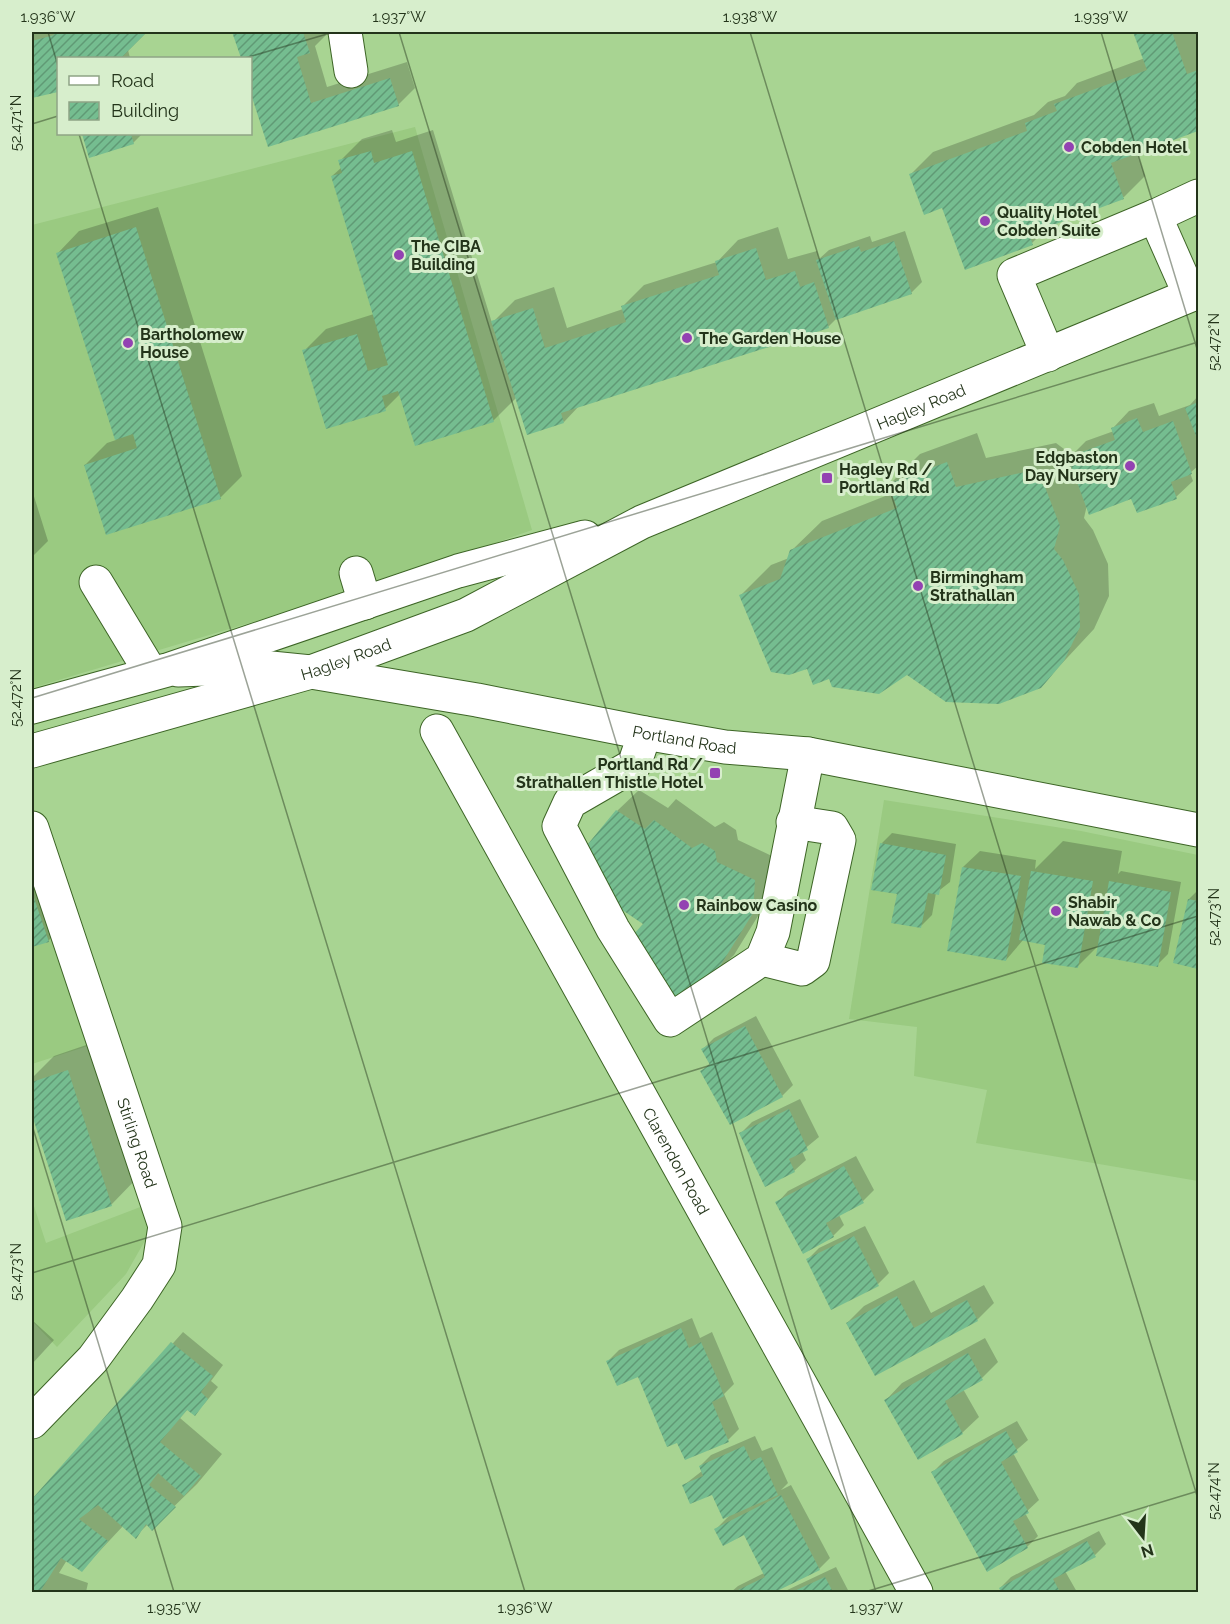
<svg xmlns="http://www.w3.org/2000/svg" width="1230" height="1624" font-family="Raleway,sans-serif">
  <defs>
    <pattern id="building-hatch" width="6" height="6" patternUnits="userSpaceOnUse" patternTransform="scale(1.5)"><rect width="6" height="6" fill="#75bd90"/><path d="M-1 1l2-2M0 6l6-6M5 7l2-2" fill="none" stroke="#609a75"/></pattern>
  </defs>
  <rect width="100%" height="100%" fill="#a8d492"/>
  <path fill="#9aca81" d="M415,127l117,403 -155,55 -345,103v-463z
    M884,800l197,31 117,24v326l-222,-38 11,-53 -73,-14 3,-49 -68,-8z
    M32,860l59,185 -59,19z
    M32,1200l14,43 97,-37 8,24 -25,44 -69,73 -25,-26z"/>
  <path fill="#0003" d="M32,32h114l-18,18 2,8h-72v32l-26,7z
    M234,32h91l1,3 -11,11 12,41 80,-25 8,26 -17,17 -129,40 -19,-87h-8z
    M1135,32h63v97l-61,23 8,24 -21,21 -83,31 2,4 -11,11 -89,-36 -32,-33 22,-22 101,-37 14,-13 17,-6 12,-13 68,-25z
    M392,130l4,12 37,-12 59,193 23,-23 39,-13 13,41 56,-19 -1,-2 22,-22 73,-23 21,-22 40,-13 10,32 29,-8 2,8 10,-9 41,-14 2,6 33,-11 17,51 -11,11 -74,25 -9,9 -248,78 -16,17 -47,-25 -24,24 -93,-27 -15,15 -81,-58 22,-22 48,-15 -42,-138 10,-9 -2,-6 22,-22z
    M84,134h58l-9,9 -43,13z
    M158,207l84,269 -22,22 -135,-33 22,-22 9,-3 -58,-187 21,-22z
    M1198,396v70l-8,7 3,8 -17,16 -44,1 -45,7 -3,13 9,12 15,34 1,32 -15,33 -54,58 -133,-13 -77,3 -22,-10 -67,-72 30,-30 18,-7 2,-7 31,-30 71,-28 -3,-9 30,-30 57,-21 9,25 70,-15 16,12 14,-14 28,-10 -1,-3 16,-17 25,-8 5,13 31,-11z
    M32,490l16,51 -16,16z
    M639,790l29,18 8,-9 39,28 9,-5 12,8 2,10 38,18 -2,32 -40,65 -23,22 -66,-53 -46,-64 18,-49z
    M46,817l32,94 -30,30 -16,5v-124z
    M892,833l64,11 -6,38 -14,11 -4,22 -11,11 -23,-33 -17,-49z
    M1063,841l59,10 -4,23 3,-3 60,11 -13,72 -11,11 -58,-20 -22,22 -30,-24 -24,-3 -17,20 -43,-93 17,-16 56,9 -1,9z
    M1198,890v78l-23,-6 14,-63z
    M756,1016l37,69 -11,11 -80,-25 8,-8 -7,-14 11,-11z
    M98,1041l43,133 -30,31 -44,14 -35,-109v-32l22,-22z
    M800,1099l19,38 -17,14 4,9 -12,11 -53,-38 11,-11z
    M856,1156l18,34 -11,11 -24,14 5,10 -11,11 -56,-33 11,-12z
    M865,1226l24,47 -11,11 -70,-25 11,-11z
    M914,1280l17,33 53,-28 10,18 -17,17 -102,54 -28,-51 17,-17z
    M692,1318l8,20 12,-6 22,52 -10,10 15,35 -11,11 -50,1 -39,-66 -31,-14 11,-11z
    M32,1320l22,20 -22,24z
    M183,1332l40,33 -12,16 7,6 -13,16 -11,11 -6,-5 -8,9 42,36 -25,30 -45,44 -4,-4 -13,13 -12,-11 -41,44 -15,-10 -8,13 29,10 -2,9h-54v-91z
    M985,1338l13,24 -16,16 -19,11 16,28 -17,16 -76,-33 16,-17z
    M1017,1421l11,19 -15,13 26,47 -14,13 13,23 -11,11 -94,-75 11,-11z
    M755,1436l7,15 10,-4 16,36 -7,7 10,-5 39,73 -11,11 -47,23h-41l7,-6 26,-13 -20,-40 -28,-4 14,-14 -17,-22 -29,-8 18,-14 -2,-5 11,-11z
    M1099,1531l7,13 -11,11 -30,16 12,21h-74l-3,-4 11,-11z
    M836,1567l13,25h-66z"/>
  <path fill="url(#building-hatch)" d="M53,32h92l1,1 -25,25h-63v34l-26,6v-57l22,-6z
    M232,32h54l1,2 16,-2 7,21 -13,4 14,46 79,-25 9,28 -131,41 -18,-56v-33h-9z
    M1133,32h39l15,42 11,-4v61l-87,32 13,36 -95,35 4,11 -68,25 -23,-62 -18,7 -15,-41 118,-43 -2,-8 32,-12 -3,-7 93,-34z
    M82,134h49l3,10 -45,14z
    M371,151l3,12 38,-12 82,271 -79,24 -17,-55 -16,5 4,15 -60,18 -24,-79 55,-16 11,37 20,-6 -57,-189 11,-3 -4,-13z
    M136,227l85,272 -115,36 -22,-70 53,-17 -4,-14 -18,6 -59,-187z
    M894,241l18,53 -76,26 -20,-60 43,-14 2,6z
    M756,248l10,32 29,-9 5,16 14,-5 15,46 -268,85 3,10 -37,12 -36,-114 42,-13 12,40 81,-26 -5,-16 98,-31 -4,-14z
    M1198,402v39l-13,-33z
    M1137,418l6,14 30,-11 19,53 -21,8 6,17 -40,14 -6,-14 -42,16 -21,-58 47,-17 -4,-12z
    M947,462l9,25 69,-15 12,7 8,8 15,39 -6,23 9,11 16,34 1,33 -16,34 -23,27 -42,16 -53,-2 -39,-27 -28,19 -47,-7 -3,-8 -16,6 -6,-16 -18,6 -18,-3 -32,-77 41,-16 10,-29 107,-42 -9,-24z
    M616,810l29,19 9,-9 38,28 10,-5 13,8 2,11 38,18 -2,33 -41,66 -46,23 -33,-67 10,-11 -40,-27 -13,-28 7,-9 -14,-10z
    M880,843l66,12 -7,40 -11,-2 -7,35 -30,-5 6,-29 -26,-4z
    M962,867l59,9 -15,85 -59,-10z
    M1031,871l62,10 -15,87 -36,-5 3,-18 -26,-5z
    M1109,881l62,11 -13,75 -62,-11z
    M32,892l17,50 -17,5z
    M1188,899l10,2v68l-25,-6z
    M745,1026l38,71 -53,28 -30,-54 10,-6 -9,-16z
    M68,1070l44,136 -46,15 -34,-106v-33z
    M789,1109l19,41 -19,9 6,13 -30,15 -26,-54z
    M844,1166l20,37 -38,20 8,14 -31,17 -28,-52z
    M854,1236l25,50 -48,24 -25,-51z
    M897,1296l17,32 53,-28 11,21 -103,55 -29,-53z
    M681,1328l8,20 12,-6 16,36 7,18 -12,6 17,40 -44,18 -8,-17 -10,4 -29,-70 -21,9 -11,-25z
    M171,1342l42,34 -12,16 7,7 -13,17 -8,-6 -27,32 41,34 -17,20 -26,-23 -9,12 27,22 -24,24 -6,-7 -10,15 -38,-34 -19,14 29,22 -26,31 -21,-14 -21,34h-8v-93z
    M968,1353l15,27 -38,21 18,33 -45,26 -34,-60z
    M1006,1431l12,21 -17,10 28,51 -16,8 15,27 -41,24 -56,-100z
    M744,1446l7,15 10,-4 17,38 -55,24 -11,-24 -22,9 -8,-19 21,-9 -4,-10z
    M781,1495l39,75 -45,22h-41l31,-15 -21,-42 -21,11 -9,-17z
    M1087,1541l9,16 -43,22 7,13h-59l-2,-4z
    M825,1577l8,15h-41z"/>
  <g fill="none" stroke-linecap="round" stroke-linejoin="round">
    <defs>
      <g id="minor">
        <path d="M345,32l6,39"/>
        <path d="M1190,295l-35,-79 43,-20"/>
        <path d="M1048,355l-34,-80 141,-59"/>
        <path d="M356,573l9,30"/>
        <path d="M96,582l55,91"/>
        <path id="s1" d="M437,731l479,861"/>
        <path d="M645,733l-11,32 -64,37 -11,24 54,103 57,91 92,-61 11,-27 35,-178"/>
        <path id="s2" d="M32,828l133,398 -6,39 -22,34 -44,60 -61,63"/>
        <path d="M762,959l40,10 11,-8 26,-121 -7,-12 -39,-6"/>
      </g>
      <g id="major">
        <path id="s3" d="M178,670l83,-3 50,5 166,28 168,33 80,14 83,7 390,76"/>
      </g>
      <g id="highway">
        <path d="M32,707l135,-37 291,-99 127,-34"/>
        <path id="s4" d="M32,751l279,-79 155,-57 176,-93 556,-230"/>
      </g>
    </defs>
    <use href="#minor" stroke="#3d6526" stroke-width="35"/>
    <use href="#major" stroke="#3d6526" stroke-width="35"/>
    <use href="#highway" stroke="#3d6526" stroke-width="35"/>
    <use href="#minor" stroke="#fff" stroke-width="33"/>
    <use href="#major" stroke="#fff" stroke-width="33"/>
    <use href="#highway" stroke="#fff" stroke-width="33"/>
  </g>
  <path fill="none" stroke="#23341a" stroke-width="1.5" stroke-opacity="0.45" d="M48,32l10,34M399,32l477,1560M750,32l448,1467M1101,32l97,320M245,58l89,-26M32,124l26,-8M79,134l446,1458M32,698l1166,-356M32,1125l142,467M32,1273l1166,-357M865,1592l333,-101"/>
  <g fill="#9342b2" stroke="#d7eecc" stroke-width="2">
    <circle cx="1069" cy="147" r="6"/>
    <circle cx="985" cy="221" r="6"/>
    <circle cx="399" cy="255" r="6"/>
    <circle cx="687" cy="338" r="6"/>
    <circle cx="128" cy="343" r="6"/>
    <circle cx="1130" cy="466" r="6"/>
    <rect x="821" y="472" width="12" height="12" rx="3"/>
    <circle cx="918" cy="586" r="6"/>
    <rect x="709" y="767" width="12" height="12" rx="3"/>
    <circle cx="684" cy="905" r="6"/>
    <circle cx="1056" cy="911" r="6"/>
  </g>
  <g text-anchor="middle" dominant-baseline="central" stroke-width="6" stroke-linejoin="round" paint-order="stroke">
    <g font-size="16" font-weight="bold" fill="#23341a" stroke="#d7eecc" text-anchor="start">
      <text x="1081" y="147">Cobden Hotel</text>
      <text x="997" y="212">Quality Hotel<tspan x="997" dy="18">Cobden Suite</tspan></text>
      <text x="411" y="246">The CIBA<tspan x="411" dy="18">Building</tspan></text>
      <text x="140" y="334">Bartholomew<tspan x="140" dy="18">House</tspan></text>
      <text x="699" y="338">The Garden House</text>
      <text x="1118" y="457" text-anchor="end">Edgbaston<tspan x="1118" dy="18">Day Nursery</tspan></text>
      <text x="839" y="469">Hagley Rd /<tspan x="839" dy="18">Portland Rd</tspan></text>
      <text x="930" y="577">Birmingham<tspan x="930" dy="18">Strathallan</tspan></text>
      <text x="703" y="764" text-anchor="end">Portland Rd /<tspan x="703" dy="18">Strathallen Thistle Hotel</tspan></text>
      <text x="1068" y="902">Shabir<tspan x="1068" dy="18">Nawab &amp; Co</tspan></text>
      <text x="696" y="905">Rainbow Casino</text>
    </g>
    <g font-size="16" fill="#23341a" stroke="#d7eecc">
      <text stroke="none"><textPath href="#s4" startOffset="956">Hagley Road</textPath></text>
      <text stroke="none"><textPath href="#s4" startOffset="327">Hagley Road</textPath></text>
      <text stroke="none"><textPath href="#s3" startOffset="513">Portland Road</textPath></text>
      <text stroke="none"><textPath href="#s2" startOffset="332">Stirling Road</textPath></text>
      <text stroke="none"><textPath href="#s1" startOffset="492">Clarendon Road</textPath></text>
    </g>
  </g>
  <rect width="1230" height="1624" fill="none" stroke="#d7eecc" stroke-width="66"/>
  <rect x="57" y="57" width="195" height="78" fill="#d7eecc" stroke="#8fa485" stroke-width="1.5"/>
  <rect x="69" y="76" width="30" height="9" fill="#ffffff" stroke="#8fa485" stroke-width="1.5"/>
  <text x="111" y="87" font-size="18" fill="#23341a">Road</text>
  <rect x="69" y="102" width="30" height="18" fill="url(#building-hatch)" stroke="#8fa485" stroke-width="1.5"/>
  <text x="111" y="117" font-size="18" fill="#23341a">Building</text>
  <g transform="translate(1143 1537) rotate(163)" stroke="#d7eecc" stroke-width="4.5" paint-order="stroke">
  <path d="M0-4.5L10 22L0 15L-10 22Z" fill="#23341a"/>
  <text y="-9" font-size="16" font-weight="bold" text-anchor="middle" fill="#23341a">N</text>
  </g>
  <rect x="33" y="33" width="1164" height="1558" fill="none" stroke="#23341a" stroke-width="2"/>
  <g font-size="15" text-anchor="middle" fill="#23341a">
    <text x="48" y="22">1.936°W</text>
    <text x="399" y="22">1.937°W</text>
    <text x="750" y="22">1.938°W</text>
    <text x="1101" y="22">1.939°W</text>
    <text transform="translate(16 123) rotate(-90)" y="5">52.471°N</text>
    <text transform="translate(1214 342) rotate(-90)" y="5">52.472°N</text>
    <text transform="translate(16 698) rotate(-90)" y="5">52.472°N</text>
    <text transform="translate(1214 917) rotate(-90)" y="5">52.473°N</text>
    <text transform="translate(16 1272) rotate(-90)" y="5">52.473°N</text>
    <text transform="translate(1214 1491) rotate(-90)" y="5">52.474°N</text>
    <text x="174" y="1613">1.935°W</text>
    <text x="525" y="1613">1.936°W</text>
    <text x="876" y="1613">1.937°W</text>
  </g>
</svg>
